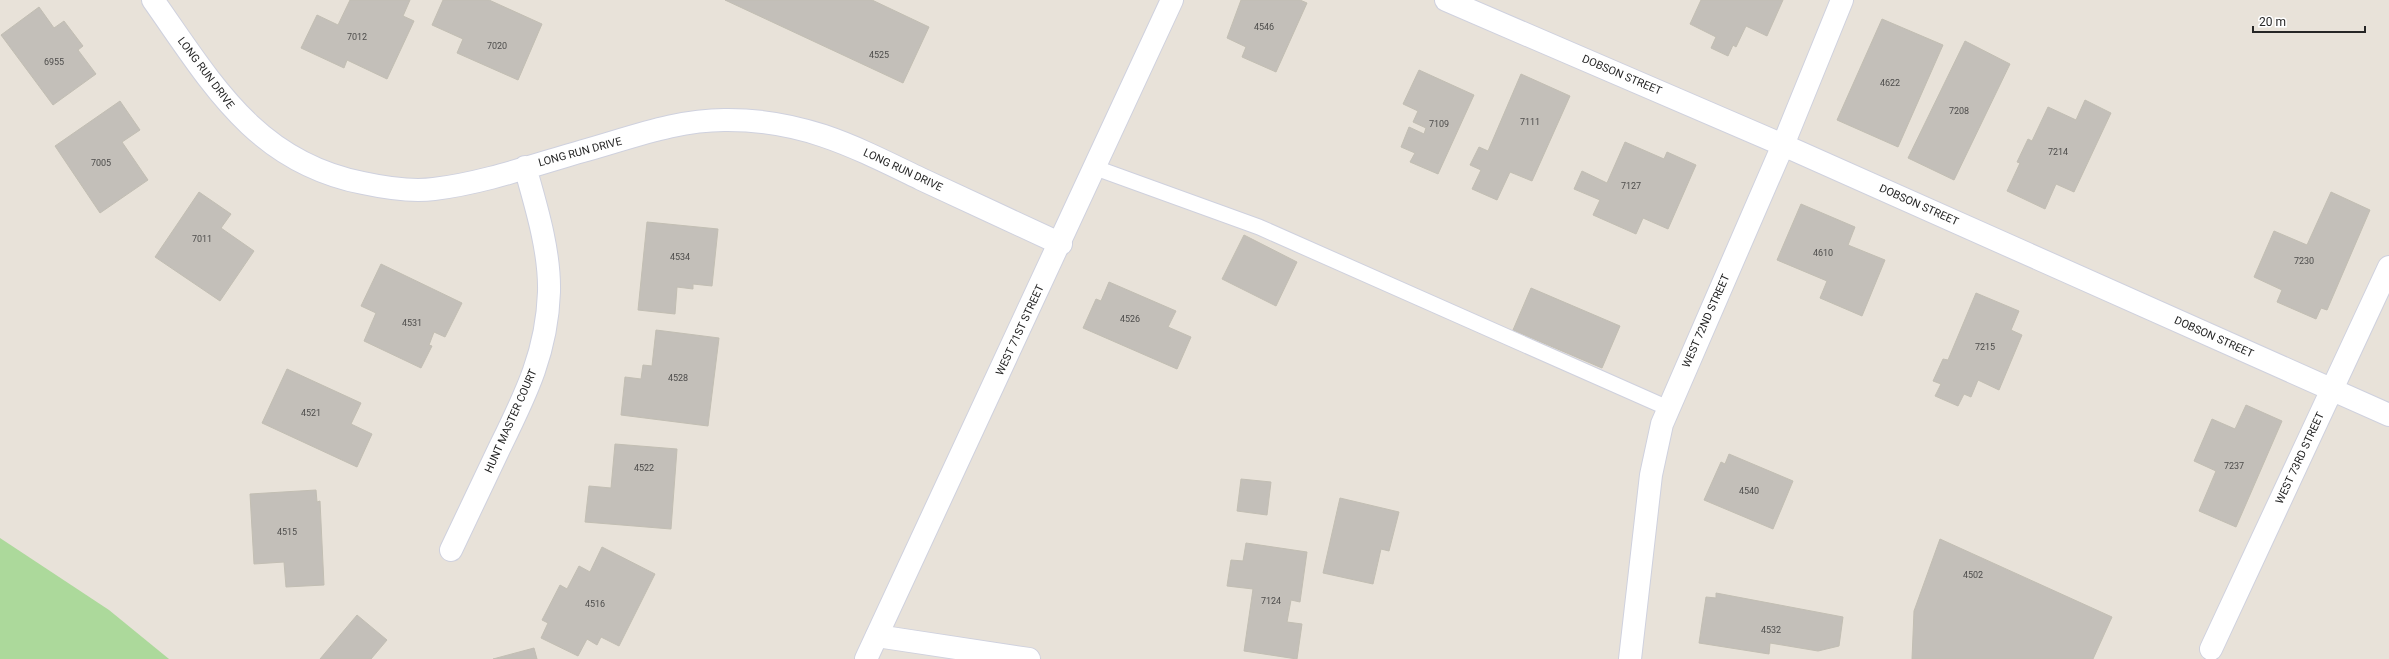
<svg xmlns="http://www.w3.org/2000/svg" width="2389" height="659" font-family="Roboto,sans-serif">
  <rect width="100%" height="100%" fill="#e8e2d9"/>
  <path fill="#acd99b" d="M0,538l109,72 60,49h-169z"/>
  <path fill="#c3bfb9" stroke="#c2beb3" d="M350,0h60l-7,16 11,5 -27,58 -40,-19 -3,8 -43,-20 16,-33 21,10z
    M443,0h46l53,24 -24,56 -61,-27 6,-14 -31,-14z
    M725,0h147l57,27 -26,56z
    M1241,0h59l7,3 -31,69 -34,-15 4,-10 -19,-9z
    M1701,0h82l-16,36 -21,-10 -10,21 -3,-2 -5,11 -17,-8 5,-11 -26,-13z
    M39,7l15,21 10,-7 19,25 -5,4 18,24 -43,31 -52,-70z
    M1882,19l61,26 -45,102 -61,-27z
    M1965,41l45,23 -56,116 -46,-22z
    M1419,70l55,25 -36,79 -28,-12 5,-9 -14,-6 8,-20 15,7 2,-6 -13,-6 5,-11 -15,-7z
    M1521,74l49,22 -38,85 -22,-9 -13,28 -25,-11 9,-19 -11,-5 9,-18 9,4z
    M2085,100l26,13 -37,79 -18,-8 -11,25 -38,-18 13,-28 -3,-1 11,-23 4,2 16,-34 28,13z
    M120,101l20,29 -18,12 26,38 -48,33 -45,-67z
    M1625,142l39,17 3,-7 29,13 -28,64 -25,-11 -7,16 -43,-19 7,-15 -26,-11 8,-18 25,12z
    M199,192l32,22 -10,14 33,23 -34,50 -65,-44z
    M2331,192l39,18 -43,100 -6,-2 -5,11 -39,-17 5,-12 -28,-13 20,-46 33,14z
    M1801,204l54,23 -7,18 37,15 -23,56 -42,-18 7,-17 -50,-21z
    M647,222l71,7 -6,57 -19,-2v5l-16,-2 -2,27 -37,-4z
    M1244,235l53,27 -21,44 -54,-27z
    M381,264l81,39 -17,34 -11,-5 -5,13 3,1 -11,22 -57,-27 12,-28 -15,-7z
    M1109,282l67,29 -8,16 23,10 -14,32 -94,-41 13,-29 5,2z
    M1531,288l89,38 -18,42 -89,-38z
    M1976,293l43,18 -8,19 11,5 -23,55 -21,-10 -7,17 -7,-3 -6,12 -23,-10 6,-12 -8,-3 10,-22 5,1z
    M656,330l63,8 -11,88 -87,-11 4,-38 16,2 2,-14 9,1z
    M287,369l74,34 -10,21 21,10 -15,33 -95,-44z
    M2246,405l36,16 -46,106 -37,-16 17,-40 -22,-10 18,-42 23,10z
    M615,444l62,5 -6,80 -86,-7 4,-36 22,2z
    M1729,454l64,27 -20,48 -69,-29 17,-38 4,2z
    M1241,479l30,3 -4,33 -30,-4z
    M316,490l1,12 3,-1 4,84 -38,2 -2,-25 -30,2 -4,-70z
    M1340,498l59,14 -10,39 -8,-2 -8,35 -50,-11z
    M1940,539l172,78 -19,42h-181l2,-48z
    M1246,543l61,9 -7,50 -9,-2 -4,22 15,2 -5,35 -53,-8 9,-62 -26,-3 4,-26 12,1z
    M602,547l53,27 -36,72 -18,-9 -4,8 -10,-6 -9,17 -37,-18 7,-15 -6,-3 18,-35 7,4 12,-23 11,6z
    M1716,593l127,24 -4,29 -21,5 -48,-8 -1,11 -70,-11 7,-46 10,1z
    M357,615l30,25 -16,19h-51z
    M534,648l3,11h-44z"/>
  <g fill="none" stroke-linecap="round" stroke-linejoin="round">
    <defs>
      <path id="lane" d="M1096,168l163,59 411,182"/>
      <path id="street" d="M153,0c58,82 102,162 210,183 23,5 47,9 71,6 50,-6 100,-24 149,-38 47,-13 95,-32 145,-31 76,0 127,27 193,59 47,22 93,43 140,65
        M1446,0l337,145 606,270
        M451,550c16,-34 32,-67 48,-101 26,-53 48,-96 50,-157 1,-41 -13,-86 -24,-125
        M877,636l152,23
        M2211,649l178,-382
        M1630,659l21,-184 11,-51 121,-279 59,-145"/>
      <path id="secondary" d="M866,659l306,-659"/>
    </defs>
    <use href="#lane" stroke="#cfd1de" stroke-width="17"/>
    <use href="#street" stroke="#cfd1de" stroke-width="24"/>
    <use href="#secondary" stroke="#cfd1de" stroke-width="24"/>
    <use href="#lane" stroke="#fff" stroke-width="15"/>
    <use href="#street" stroke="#fff" stroke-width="22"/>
    <use href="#secondary" stroke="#fff" stroke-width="22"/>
  </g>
  <g text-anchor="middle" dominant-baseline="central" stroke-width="3" stroke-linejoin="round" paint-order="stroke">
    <g font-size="9" fill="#4d4c4b">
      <text x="1264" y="27">4546</text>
      <text x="357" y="37">7012</text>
      <text x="497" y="46">7020</text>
      <text x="879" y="55">4525</text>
      <text x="54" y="62">6955</text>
      <text x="1890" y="83">4622</text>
      <text x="1959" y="111">7208</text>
      <text x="1530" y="122">7111</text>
      <text x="1439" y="124">7109</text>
      <text x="2058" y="152">7214</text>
      <text x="101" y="163">7005</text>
      <text x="1631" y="186">7127</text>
      <text x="202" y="239">7011</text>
      <text x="1823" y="253">4610</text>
      <text x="680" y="257">4534</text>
      <text x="2304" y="261">7230</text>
      <text x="1130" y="319">4526</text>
      <text x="412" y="323">4531</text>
      <text x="1985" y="347">7215</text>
      <text x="678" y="378">4528</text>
      <text x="311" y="413">4521</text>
      <text x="2234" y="466">7237</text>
      <text x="644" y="468">4522</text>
      <text x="1749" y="491">4540</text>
      <text x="287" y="532">4515</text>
      <text x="1973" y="575">4502</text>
      <text x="1271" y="601">7124</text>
      <text x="595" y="604">4516</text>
      <text x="1771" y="630">4532</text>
    </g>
    <g font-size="11" fill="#262626" stroke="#fff">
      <text transform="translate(206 73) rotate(53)">LONG RUN DRIVE</text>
      <text transform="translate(1622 75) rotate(23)">DOBSON STREET</text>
      <text transform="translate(580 152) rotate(-15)">LONG RUN DRIVE</text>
      <text transform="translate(903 170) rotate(25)">LONG RUN DRIVE</text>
      <text transform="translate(1919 205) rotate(24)">DOBSON STREET</text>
      <text transform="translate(1706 321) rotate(-66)">WEST 72ND STREET</text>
      <text transform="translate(1020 330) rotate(-65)">WEST 71ST STREET</text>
      <text transform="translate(2214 337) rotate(24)">DOBSON STREET</text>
      <text transform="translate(511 421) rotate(-66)">HUNT MASTER COURT</text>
      <text transform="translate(2300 458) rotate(-65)">WEST 73RD STREET</text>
    </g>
  </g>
  <path d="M2253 26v6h112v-6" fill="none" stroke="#262626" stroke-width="2"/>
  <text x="2259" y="26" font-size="12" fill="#262626" stroke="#ffffff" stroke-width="3" paint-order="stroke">20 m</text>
</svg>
